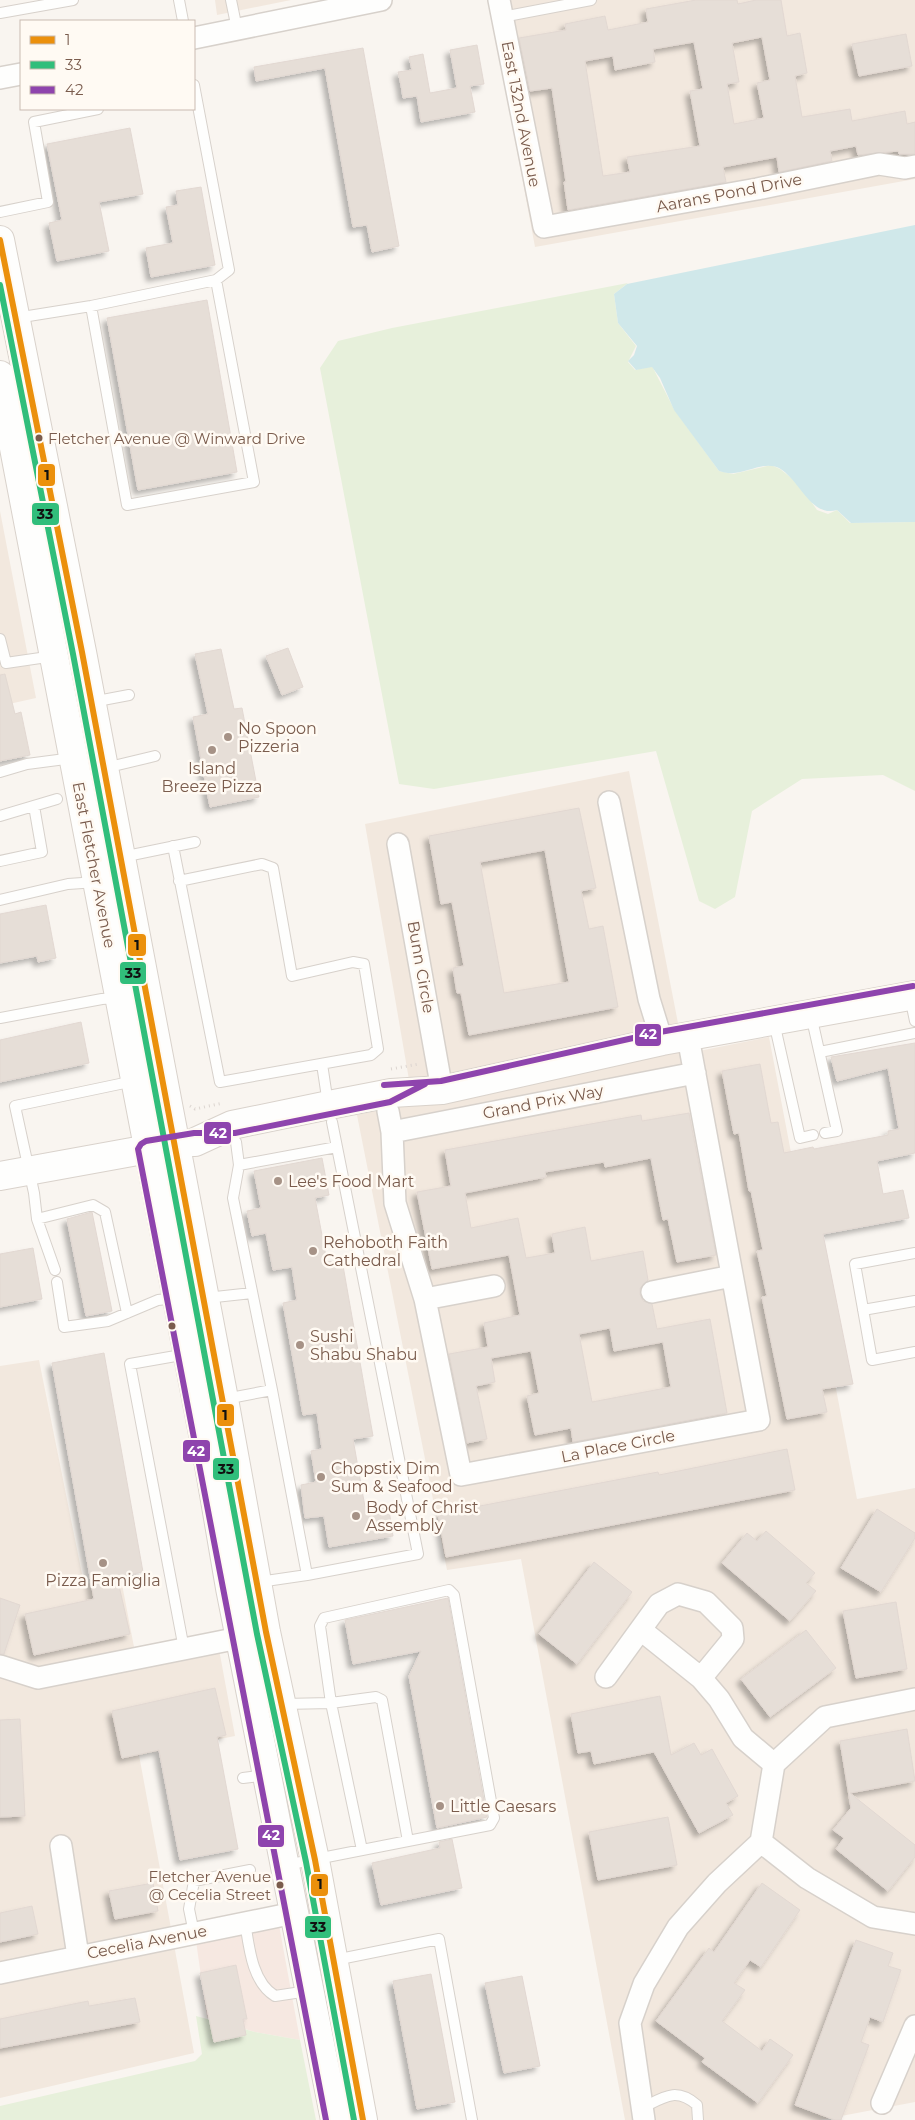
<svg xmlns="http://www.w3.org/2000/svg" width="915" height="2120" font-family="Montserrat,sans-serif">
  <defs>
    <filter id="shadow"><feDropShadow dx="-4.5" dy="4.5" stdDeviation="2.5" flood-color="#0004"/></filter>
  </defs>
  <rect width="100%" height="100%" fill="#f9f5f0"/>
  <path fill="#f2e8de" d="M215,0h76l-74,15z
    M489,0h426v179l-380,68z
    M0,511l36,187 -36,8z
    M629,771l55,283 85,-17 88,462 58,-11v614l-95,18h-195l-104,-561 -74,11 -90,-455 56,-12 -48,-279z
    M39,1360l45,224 37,-5 13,68 82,-14 19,103 -96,19 55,298 -194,45v-732z"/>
  <path fill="#f6e8e1" d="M279,1925l21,115 -45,-8 -48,-14 -11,-77z"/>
  <path fill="#e7f0db" d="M628,283l-14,11 4,29 18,23 -8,16 7,8 17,-4 22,43 45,62 14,3 38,-9 9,4 19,15 18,26 11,4 9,-4 13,13 65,-1v269l-32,-16 -81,4 -50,32 -17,86 -20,12 -16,-8 -43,-150 -222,38 -35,-5 -79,-416 18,-27 54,-13z
    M196,2016l59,16 45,8 16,80h-316v-14l195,-45 7,-7z"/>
  <path fill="#d0e8ea" d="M915,225v297l-64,1 -14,-13c-26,8 -37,-30 -58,-42 -14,-7 -30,4 -45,5 -5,1 -11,-1 -15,-2l-45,-61 -14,-32 -8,-11 -16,3 -8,-9 6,-6 3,-9 -19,-23 -4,-29 13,-10z"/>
  <path fill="#e6ded7" stroke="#e2d8d2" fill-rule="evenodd" filter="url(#shadow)" d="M696,0h41l1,4 18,-4h25l6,36 13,-3 7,40 -12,3 7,41 48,-8 2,12 53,-10 2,13 8,-2v32h-16l-1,-3 -40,4 -2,-9 -26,5 2,10 -53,11 -2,-15 -54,10 3,15 -158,28 -4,-28h2l-14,-94 -22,3 -11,-53 47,-8 -1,-6 40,-8 3,14 40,-8 -2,-13zM762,37l8,43 -13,3 7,35 -30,6 -7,-40 12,-2 -7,-39zM694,42l9,47 -13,2 10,55 -73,11 3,15 -27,4 -18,-115 28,-5 2,14 40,-8 -2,-13z
    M906,34l6,32 -53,10 -7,-32z
    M477,45l7,39 -14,2 5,26 -54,10 -4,-26 -14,2 -2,-13 -3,-13 14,-2 -3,-13 14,-3 7,39 27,-5 -7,-38z
    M363,48l36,198 -27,6 -5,-27 -14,2 -28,-159 -69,13 -2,-14z
    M130,128l13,66 -44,8 10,49 -52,10 -8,-38 13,-3 -15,-76z
    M201,187l14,78 -64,12 -5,-29 27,-5 -7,-36 12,-2 -2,-14z
    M207,300l30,172 -99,18 -31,-172z
    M288,648l15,39 -21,8 -16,-39z
    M221,649l13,60 8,-1 17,89 -49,10 -17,-90 15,-3 -13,-60z
    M5,674l10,40 6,-2 9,43 -30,6v-86z
    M579,808l17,80 -15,3 8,38 14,-3 15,81 -149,28 -8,-42h-4l-4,-25 11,-2 -12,-64 -11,2 -12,-68zM545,850l24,132 -65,11 -24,-131z
    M46,905l10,53 -18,4 -1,-6 -37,7v-49z
    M81,1022l8,41 -89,19v-42z
    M915,1043v110l-38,8 6,33 20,-4 6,28 -86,16 30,150 -31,5 5,23 -40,7 -25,-122 5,-1 -10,-45 6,-1 -12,-59h-2l-10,-58 -5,1 -12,-63 38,-7 11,59 7,-1 6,31 29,-6 1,2 74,-14v-4l11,-2 -11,-61 -51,13 -6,-24z
    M689,1113l27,142 -39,7 -9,-43 -5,1 -12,-62 -46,9 -1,-5 -59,10 1,5 -81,16 6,35 47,-10 8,40 29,-5 -3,-19 33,-7 6,34 52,-10 5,29 -8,8v6l3,7 9,3 5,25 53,-10 17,94 -154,29 -2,-14 -36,7 -8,-39 12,-3 -8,-42 -40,7 4,24 -19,4 11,53 -20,4 -18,-89 39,-7 -4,-24 36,-8 -11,-60 -77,14 -15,-77 34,-6 -6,-36 196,-35 1,6zM610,1328l4,23 49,-9 8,45 -79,15 -13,-68z
    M322,1158l7,37 -14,3 12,64 15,-2 31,176 -20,3 12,68 23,-3 5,32 -64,11 -5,-31 -19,2 -4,-33 15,-3 -5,-31 11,-2 -5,-36 -14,2 -20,-112 14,-3 -5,-33 -19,3 -7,-37 -14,3 -5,-25 14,-3 -7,-37z
    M92,1212l20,99 -26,5 -19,-97z
    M33,1248l9,51 -42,8v-53z
    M104,1353l39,219 -26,5 13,57 -96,21 -9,-41 69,-15 -42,-236z
    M787,1449l8,41 -349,67 -8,-43 220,-42 1,3z
    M877,1509l38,24v5l-34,54 -40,-24z
    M766,1531l49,42 -9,10 10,8 -26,30 -68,-58 25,-30 10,8z
    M594,1562l38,30 -55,72 -38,-30z
    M0,1598l20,7 -16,49h-4z
    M448,1598l39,219 -50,11 -28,-152 12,-25 -68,13 -8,-44z
    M896,1602l11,67 -51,9 -13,-67z
    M806,1630l30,38 -66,49 -29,-38z
    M215,1688l11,47 -9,2 21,112 -58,11 -21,-110 -37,8 -10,-47z
    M660,1696l11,59 23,-12 7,12 11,-6 26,47 -12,7 7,12 -34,18 -45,-81 -60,12 -3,-13 -13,2 -7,-39z
    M20,1719l5,97 -25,1v-97z
    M907,1729l8,52 -65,12 65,52v12l-27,34 -52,-42 8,-11 -11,-8 18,-22 -11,-67z
    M668,1817l9,48 -79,15 -9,-48z
    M452,1839l10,49 -81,17 -9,-42 68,-15 -1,-6z
    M153,1883l5,28 -43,8 -6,-28z
    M762,1883l38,27 -39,57 -11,-7 -16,23 11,7 -23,31 40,30 8,-12 23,16 -35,48 -56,-41 3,-4 -49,-37 53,-73 5,4z
    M32,1906l6,28 -38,8v-29z
    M856,1940l37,13 -5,13 13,4 -18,52 -13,-5 -9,25 8,3 -28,75h-6l-40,-15z
    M236,1965l11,54h-4l3,16 -32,7 -14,-69z
    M431,1974l24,128 -38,7 -24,-128z
    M522,1976l18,90 -36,7 -19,-90z
    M135,1998l5,24 -140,26v-29l88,-18 1,5z"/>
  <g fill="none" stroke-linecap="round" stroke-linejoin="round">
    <defs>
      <path id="lane" d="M179,0l4,21
        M231,0l6,29
        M0,13l73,-13
        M502,17l89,-17
        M0,212l48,-10 -14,-80 64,-13
        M91,306l36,199 127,-23 -38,-202
        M16,318l75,-12 125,-26 13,-10 -35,-185
        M0,639l6,24 48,-7
        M92,702l37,-7
        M105,768l50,-12
        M0,772l27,-8 46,-6
        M0,816l57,-17
        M173,846l47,236 151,-27 7,-6 -14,-85 -11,-2 -61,14 -19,-108 -11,-4 -83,17
        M122,857l73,-15
        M0,861l42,-9 -8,-46
        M0,900l68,-16 29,-2
        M910,997l5,24
        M811,1015l26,116 -12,2
        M0,1018l102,-19 16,-1
        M774,1022l26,116 13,-3
        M820,1052l95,-19
        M322,1064l6,40
        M239,1165l98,-18
        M37,1219l56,-14 12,7 22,101
        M915,1253l-60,11 17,96 43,-8
        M55,1270l-18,-51 -3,-26 -19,-87 119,-25
        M57,1282l7,45 44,-6 50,-21 18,-2
        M206,1298l46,-5
        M863,1310l52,-9
        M225,1399l47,-9 -39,-192 6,-33 -3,-23
        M307,1575l111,-21 -86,-432
        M259,1582l48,-7 -35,-185
        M184,1649l-54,-285 57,-10
        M283,1704l48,-1 45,-6 6,3 26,141 -122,24
        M243,1778l24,-3
        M362,1850l-31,-147 -11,-77 4,-8 125,-28 5,5 40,223 -4,7 -82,16
        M245,1922c4,25 7,60 30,74l33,-5
        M194,1933l-5,-24 5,-28 56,-11
        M335,1960l104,-21 33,181
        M642,2108c22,-11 34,-21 55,-3l1,15"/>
      <path id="street" d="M499,0l45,227 213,-38 122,-25 26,4 10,-2
        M194,38l187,-38
        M0,78l21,-4
        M609,802l40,197 13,42
        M398,844l44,246
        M388,1111l4,21 3,71 30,96 36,176 298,-55 -71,-383
        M392,1132l303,-59
        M652,1292l80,-16
        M425,1299l69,-13
        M641,1630l60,48
        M0,1666l38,12 216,-43
        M606,1677l53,-73 19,-10 28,8 26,26 1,11 -32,39 18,21 24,39 31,26
        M915,1699l-90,18 -51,47 -13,78 46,36 66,39 42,7
        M61,1846l17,110
        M0,1973l294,-60
        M882,2103l33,-77
        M644,2120l-14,-97 14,-39 34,-57 39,-44 44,-41"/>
      <path id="secondary" d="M0,240l82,412 142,747 42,233 49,228 48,260
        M0,375l209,1090 21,123 105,532
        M195,1142l37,-17 97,-20 62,-12 51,-3 220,-49 253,-46
        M0,1176l165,-30"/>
    </defs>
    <use href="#lane" stroke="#d7d1cb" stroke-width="12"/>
    <use href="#street" stroke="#d7d1cb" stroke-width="24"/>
    <use href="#secondary" stroke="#d9d2cb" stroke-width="30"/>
    <path stroke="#dcd5d0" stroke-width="3" stroke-dasharray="1 4" stroke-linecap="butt" d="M391,1069l28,-5
      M190,1106l5,3 28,-6"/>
    <use href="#lane" stroke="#fefefd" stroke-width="10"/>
    <use href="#street" stroke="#fefefd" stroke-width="21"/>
    <use href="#secondary" stroke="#fefefd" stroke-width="28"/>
    <defs>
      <path id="bus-1" d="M0,240l82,412 184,980 49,228 48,260"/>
      <path id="bus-2" d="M0,285l73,369 184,980 49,228 48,258"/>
      <path id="bus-3" d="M384,1085l57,-4 219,-49 253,-46
        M326,2120l-188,-971 3,-5 5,-3 48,-8h41l155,-31 35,-18"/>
    </defs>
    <use href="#bus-1" stroke="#fffaf3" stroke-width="10"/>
    <use href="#bus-2" stroke="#fffaf3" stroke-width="10"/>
    <use href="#bus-3" stroke="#fffaf3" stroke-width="10"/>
    <use href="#bus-1" stroke="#eb900c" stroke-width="6"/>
    <use href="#bus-2" stroke="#31be7b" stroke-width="6"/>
    <use href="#bus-3" stroke="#8e44ad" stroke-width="6"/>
  </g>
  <g fill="#7a5c4d" stroke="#fffaf3" stroke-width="2">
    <circle cx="39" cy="438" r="4.5"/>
    <circle cx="172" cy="1326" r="4.5"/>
    <circle cx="280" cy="1885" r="4.5"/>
  </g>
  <g fill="#a69286" stroke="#fffaf3" stroke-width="2">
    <circle cx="228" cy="737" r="5"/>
    <circle cx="212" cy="750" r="5"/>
    <circle cx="278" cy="1181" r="5"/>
    <circle cx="313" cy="1251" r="5"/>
    <circle cx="300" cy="1345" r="5"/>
    <circle cx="321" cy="1477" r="5"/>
    <circle cx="356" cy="1516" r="5"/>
    <circle cx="103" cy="1563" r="5"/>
    <circle cx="440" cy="1806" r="5"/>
  </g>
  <g text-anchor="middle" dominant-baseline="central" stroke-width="5" stroke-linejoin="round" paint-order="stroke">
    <g font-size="15" fill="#7a5c4d" stroke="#fffaf3" text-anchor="start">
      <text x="48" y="438">Fletcher Avenue @ Winward Drive</text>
      <text x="271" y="1876" text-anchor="end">Fletcher Avenue<tspan x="271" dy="18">@ Cecelia Street</tspan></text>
    </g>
    <g font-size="16" fill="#7a5c4d" stroke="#fffaf3">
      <text transform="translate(521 114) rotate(79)">East 132nd Avenue</text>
      <text transform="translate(729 193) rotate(-11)">Aarans Pond Drive</text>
      <text transform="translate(94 865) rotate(79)">East Fletcher Avenue</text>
      <text transform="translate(421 967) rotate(80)">Bunn Circle</text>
      <text transform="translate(543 1102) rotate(-11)">Grand Prix Way</text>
      <text transform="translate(618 1446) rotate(-11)">La Place Circle</text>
      <text transform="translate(147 1942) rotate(-11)">Cecelia Avenue</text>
    </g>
    <g font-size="16" fill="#7a5c4d" stroke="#fffaf3" text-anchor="start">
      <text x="238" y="728">No Spoon<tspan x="238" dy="18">Pizzeria</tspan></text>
      <text x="212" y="768" text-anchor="middle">Island<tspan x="212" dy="18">Breeze Pizza</tspan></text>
      <text x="288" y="1181">Lee's Food Mart</text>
      <text x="323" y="1242">Rehoboth Faith<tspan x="323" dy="18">Cathedral</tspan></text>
      <text x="310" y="1336">Sushi<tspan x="310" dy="18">Shabu Shabu</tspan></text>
      <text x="331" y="1468">Chopstix Dim<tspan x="331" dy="18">Sum &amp; Seafood</tspan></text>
      <text x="366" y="1507">Body of Christ<tspan x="366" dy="18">Assembly</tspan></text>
      <text x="103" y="1580" text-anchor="middle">Pizza Famiglia</text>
      <text x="450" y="1806">Little Caesars</text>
    </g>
  </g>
  <g stroke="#fffaf3" stroke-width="2">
    <rect x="37" y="463" width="19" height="24" rx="5" fill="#eb900c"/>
    <rect x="31" y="502" width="29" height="24" rx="5" fill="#31be7b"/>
    <rect x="127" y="933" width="20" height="24" rx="5" fill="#eb900c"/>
    <rect x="119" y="961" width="28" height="24" rx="5" fill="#31be7b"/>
    <rect x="634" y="1023" width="28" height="24" rx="5" fill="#8e44ad"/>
    <rect x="203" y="1121" width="29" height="24" rx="5" fill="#8e44ad"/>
    <rect x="216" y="1403" width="19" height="24" rx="5" fill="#eb900c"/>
    <rect x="182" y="1439" width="29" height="24" rx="5" fill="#8e44ad"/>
    <rect x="212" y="1457" width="28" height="24" rx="5" fill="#31be7b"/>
    <rect x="257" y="1824" width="28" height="24" rx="5" fill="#8e44ad"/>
    <rect x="310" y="1873" width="19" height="24" rx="5" fill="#eb900c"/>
    <rect x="304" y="1915" width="28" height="24" rx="5" fill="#31be7b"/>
  </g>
  <g font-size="14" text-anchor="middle" font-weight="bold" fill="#fff">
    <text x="648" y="1039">42</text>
    <text x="218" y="1138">42</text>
    <text x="196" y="1456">42</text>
    <text x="271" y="1840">42</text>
  </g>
  <g font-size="14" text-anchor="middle" font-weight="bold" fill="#111">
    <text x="47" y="480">1</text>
    <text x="45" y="519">33</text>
    <text x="137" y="950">1</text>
    <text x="133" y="978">33</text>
    <text x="225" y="1420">1</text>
    <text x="226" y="1474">33</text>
    <text x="320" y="1889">1</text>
    <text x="318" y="1932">33</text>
  </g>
  <rect x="20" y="20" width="175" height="90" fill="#fffaf3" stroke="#cabbb1"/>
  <rect x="30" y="36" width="25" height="8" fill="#eb900c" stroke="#cabbb1"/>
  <text x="65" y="45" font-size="15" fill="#7a5c4d">1</text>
  <rect x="30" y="61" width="25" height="8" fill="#31be7b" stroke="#cabbb1"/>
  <text x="65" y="70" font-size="15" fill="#7a5c4d">33</text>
  <rect x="30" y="86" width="25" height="8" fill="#8e44ad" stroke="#cabbb1"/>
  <text x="65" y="95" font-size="15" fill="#7a5c4d">42</text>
</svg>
